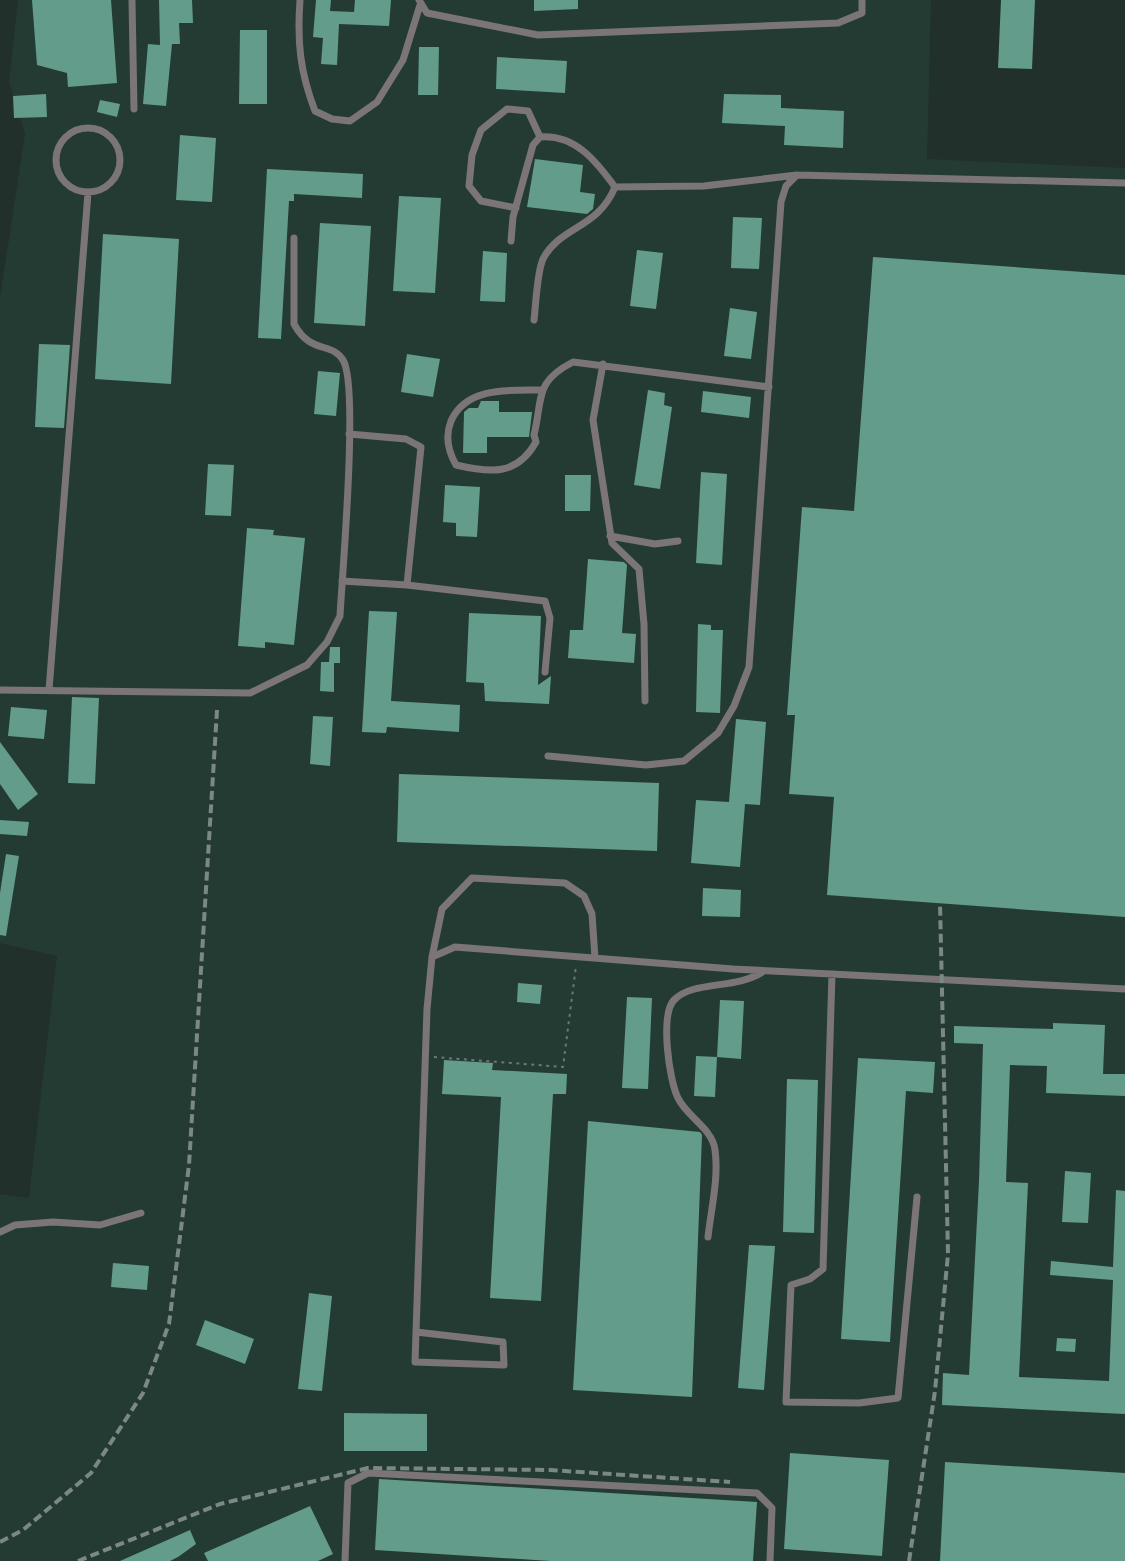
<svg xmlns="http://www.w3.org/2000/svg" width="1125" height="1561" font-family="Spectral,serif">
  <rect width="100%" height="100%" fill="#21302b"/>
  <path fill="#243b33" d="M18,0h913l-4,159 198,9v1393h-1125v-367l29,4 28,-242 -57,-13v-645l25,-164 -16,-52z"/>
  <path fill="#639c8a" d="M32,0h79l6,83 -49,4 -1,-14 -30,-8z
    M159,0h33l1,23h-14l1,21h-8l-6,62 -23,-2 5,-60 12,1z
    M316,0h15l-1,11 24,1 1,-12h36l-2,26 -50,-2 -2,41 -16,-1 2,-26 -10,-1z
    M534,0h44v9l-44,2z
    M1001,0h34l-3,69 -34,-1z
    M240,30h27v74h-28z
    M419,47h20l-1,48h-20z
    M497,57l70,4 -2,32 -69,-4z
    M46,94l1,23 -33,1 -1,-22z
    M724,94l57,1v13l63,3 -1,37 -59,-3 1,-19 -63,-3z
    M100,100l20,4 -3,13 -20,-5z
    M180,135l36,3 -4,64 -36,-2z
    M535,159l48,6 -3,27 15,2 -2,15 -6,5 -60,-7z
    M267,169l96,5 -1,24 -68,-4v7h-5l-8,138 -23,-1z
    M399,196l42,2 -6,95 -42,-2z
    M733,217l29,1 -3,51 -28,-1z
    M320,223l51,3 -6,100 -51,-3z
    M103,234l76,5 -8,145 -76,-5z
    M637,250l26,3 -7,56 -26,-3z
    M483,251l24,2 -2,49 -25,-1z
    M873,257l252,18v642l-298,-22 7,-98 -45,-3 6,-79h-8l15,-208 52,4z
    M730,308l27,4 -6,47 -27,-3z
    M39,344l31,1 -6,83 -29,-1z
    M407,354l33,5 -7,38 -32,-5z
    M318,371l22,2 -4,43 -22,-2z
    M648,390l17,3 -1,12 8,2 -12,82 -26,-4z
    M703,391l48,6 -2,21 -48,-6z
    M481,401h18v11h33l-3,25h-42v16h-24l1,-41 5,-4h9z
    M208,464l26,1 -3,51 -26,-1z
    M701,472l26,2 -5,91 -26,-2z
    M565,475h26l-1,36h-25z
    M445,485l35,2 -3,50 -21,-1v-13l-13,-1z
    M247,528l27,2 -1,5 32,3 -11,107 -29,-3v6l-27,-2z
    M588,559l36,3 3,3 -5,68 14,1 -2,29 -66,-5 2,-28h13z
    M369,611l28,1 -6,89 69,4 -1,27 -72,-5 -1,6 -24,-1z
    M469,613l72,3 -3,69 13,-9 -2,28 -64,-3 -1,-18 -18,-1z
    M698,624l13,1v5h12l-3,83 -24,-1z
    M340,647v16h-6v29l-14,-1 1,-29h8l1,-15z
    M72,697l27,1 -4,86 -27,-1z
    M11,707l36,3 -3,29 -36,-3z
    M313,716l20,1 -3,49 -20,-2z
    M736,719l30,3 -6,83 -15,-1 -5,63 -49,-4 5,-63 33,2z
    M0,742l38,52 -20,16 -18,-26z
    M399,774l260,9 -2,68 -260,-9z
    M0,820l29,2 -2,14 -27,-2z
    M6,854l13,2 -13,80 -6,-1v-42z
    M703,888l38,2 -1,27 -38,-1z
    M518,983l24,2 -2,19 -23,-2z
    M627,997l25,1 -4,91 -26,-1z
    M720,1000l24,1 -3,58 -24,-2z
    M1053,1023l52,2 -2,49h22v22l-79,-3 1,-27 -37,-1 -4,117 22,1 -9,194 90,4 4,-101 -63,-5 1,-14 62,6 3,-77 9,1v223l-183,-9 1,-32 26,2 10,-194 4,-137 -29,-1v-17l99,3z
    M696,1056l21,1 -2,40 -21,-1z
    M858,1058l77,4 -2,31 -27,-2 -16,251 -49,-3z
    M444,1060l49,3 -1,7 75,4 -1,20h-13l-12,207 -51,-3 11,-201 -59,-3z
    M787,1079l31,1 -4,153 -31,-1z
    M588,1121l112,11 2,3 -10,262 -119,-7z
    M1065,1171l26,2 -3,50 -26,-1z
    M749,1245l26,1 -11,144 -26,-2z
    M113,1263l36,3 -2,24 -36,-3z
    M309,1293l23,3 -10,95 -24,-2z
    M205,1320l49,19 -9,25 -49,-19z
    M1057,1338l19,1 -1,13 -19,-1z
    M344,1413l83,1v37h-83z
    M790,1453l99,7 -7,96 -98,-7z
    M945,1462l180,11v88h-185z
    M379,1479l378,23 -4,59h-202l-176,-11z
    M310,1506l23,48 -15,7h-110l-4,-8z
    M190,1530l6,14 -18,13 -8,4h-50z"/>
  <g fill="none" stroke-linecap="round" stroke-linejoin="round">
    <path stroke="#6b7873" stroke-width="2" stroke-dasharray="3 4.5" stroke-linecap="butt" d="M434,1057l129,10 13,-101"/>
    <path stroke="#7b7578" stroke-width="7" d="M132,0l2,109
      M300,0c-3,42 0,72 15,111l17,8 18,2 27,-19 26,-42 17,-55
      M419,0l8,13 111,22 300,-12 24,-10v-13
      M56 160a32 32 0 1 1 64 0a32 32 0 1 1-64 0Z
      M516,208l-35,-7 -12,-15 3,-31 9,-25 26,-21 21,2 12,26
      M511,241l2,-24 20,-72 7,-8c35,-3 56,24 75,50l89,-1 93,-11
      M534,320c2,-17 3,-48 9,-61 17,-33 55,-30 72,-72
      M603,364l-10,56 19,123 27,26 5,55 1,77
      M541,390c-33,0 -75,-3 -90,31 -6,15 -3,30 5,44 34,8 61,11 80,-23l-2,-7c9,-37 0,-53 39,-73l196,25
      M349,434l57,5 15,8 -14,138
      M610,536l45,8 23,-3
      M342,581l65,4 138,16 5,17 -5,54
      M0,690l250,3 57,-28 20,-23 13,-26c2,-40 19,-231 3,-256 -12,-19 -32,-5 -49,-36v-86
      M49,690l39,-497
      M548,756l98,9 38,-4 34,-28 16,-27 15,-39 32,-465 5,-16 11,-11 328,8
      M432,957l10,-48 30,-31 93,5 19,13 8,18 3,44
      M832,974l-9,295 -13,10 -19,6 -5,117 73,1 39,-5 19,-201
      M0,1232l15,-7 38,-3 47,3 41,-12
      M708,1237c3,-28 11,-59 7,-87 -2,-21 -29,-34 -37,-52 -9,-18 -18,-83 -4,-98 19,-20 63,-10 90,-29
      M416,1332l87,10 1,23 -89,-3 12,-353 5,-52 23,-10 278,22 392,20
      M345,1561l3,-78 20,-10 389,20 15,15 -2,53"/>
    <path stroke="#7c8884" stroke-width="4" stroke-dasharray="9 4.5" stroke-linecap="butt" d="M0,1542l23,-12 68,-57 52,-80 26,-69 20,-159 28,-455
      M78,1561l142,-57 148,-36 182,2 180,12
      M909,1561l26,-170 13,-137 -8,-351"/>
  </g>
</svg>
